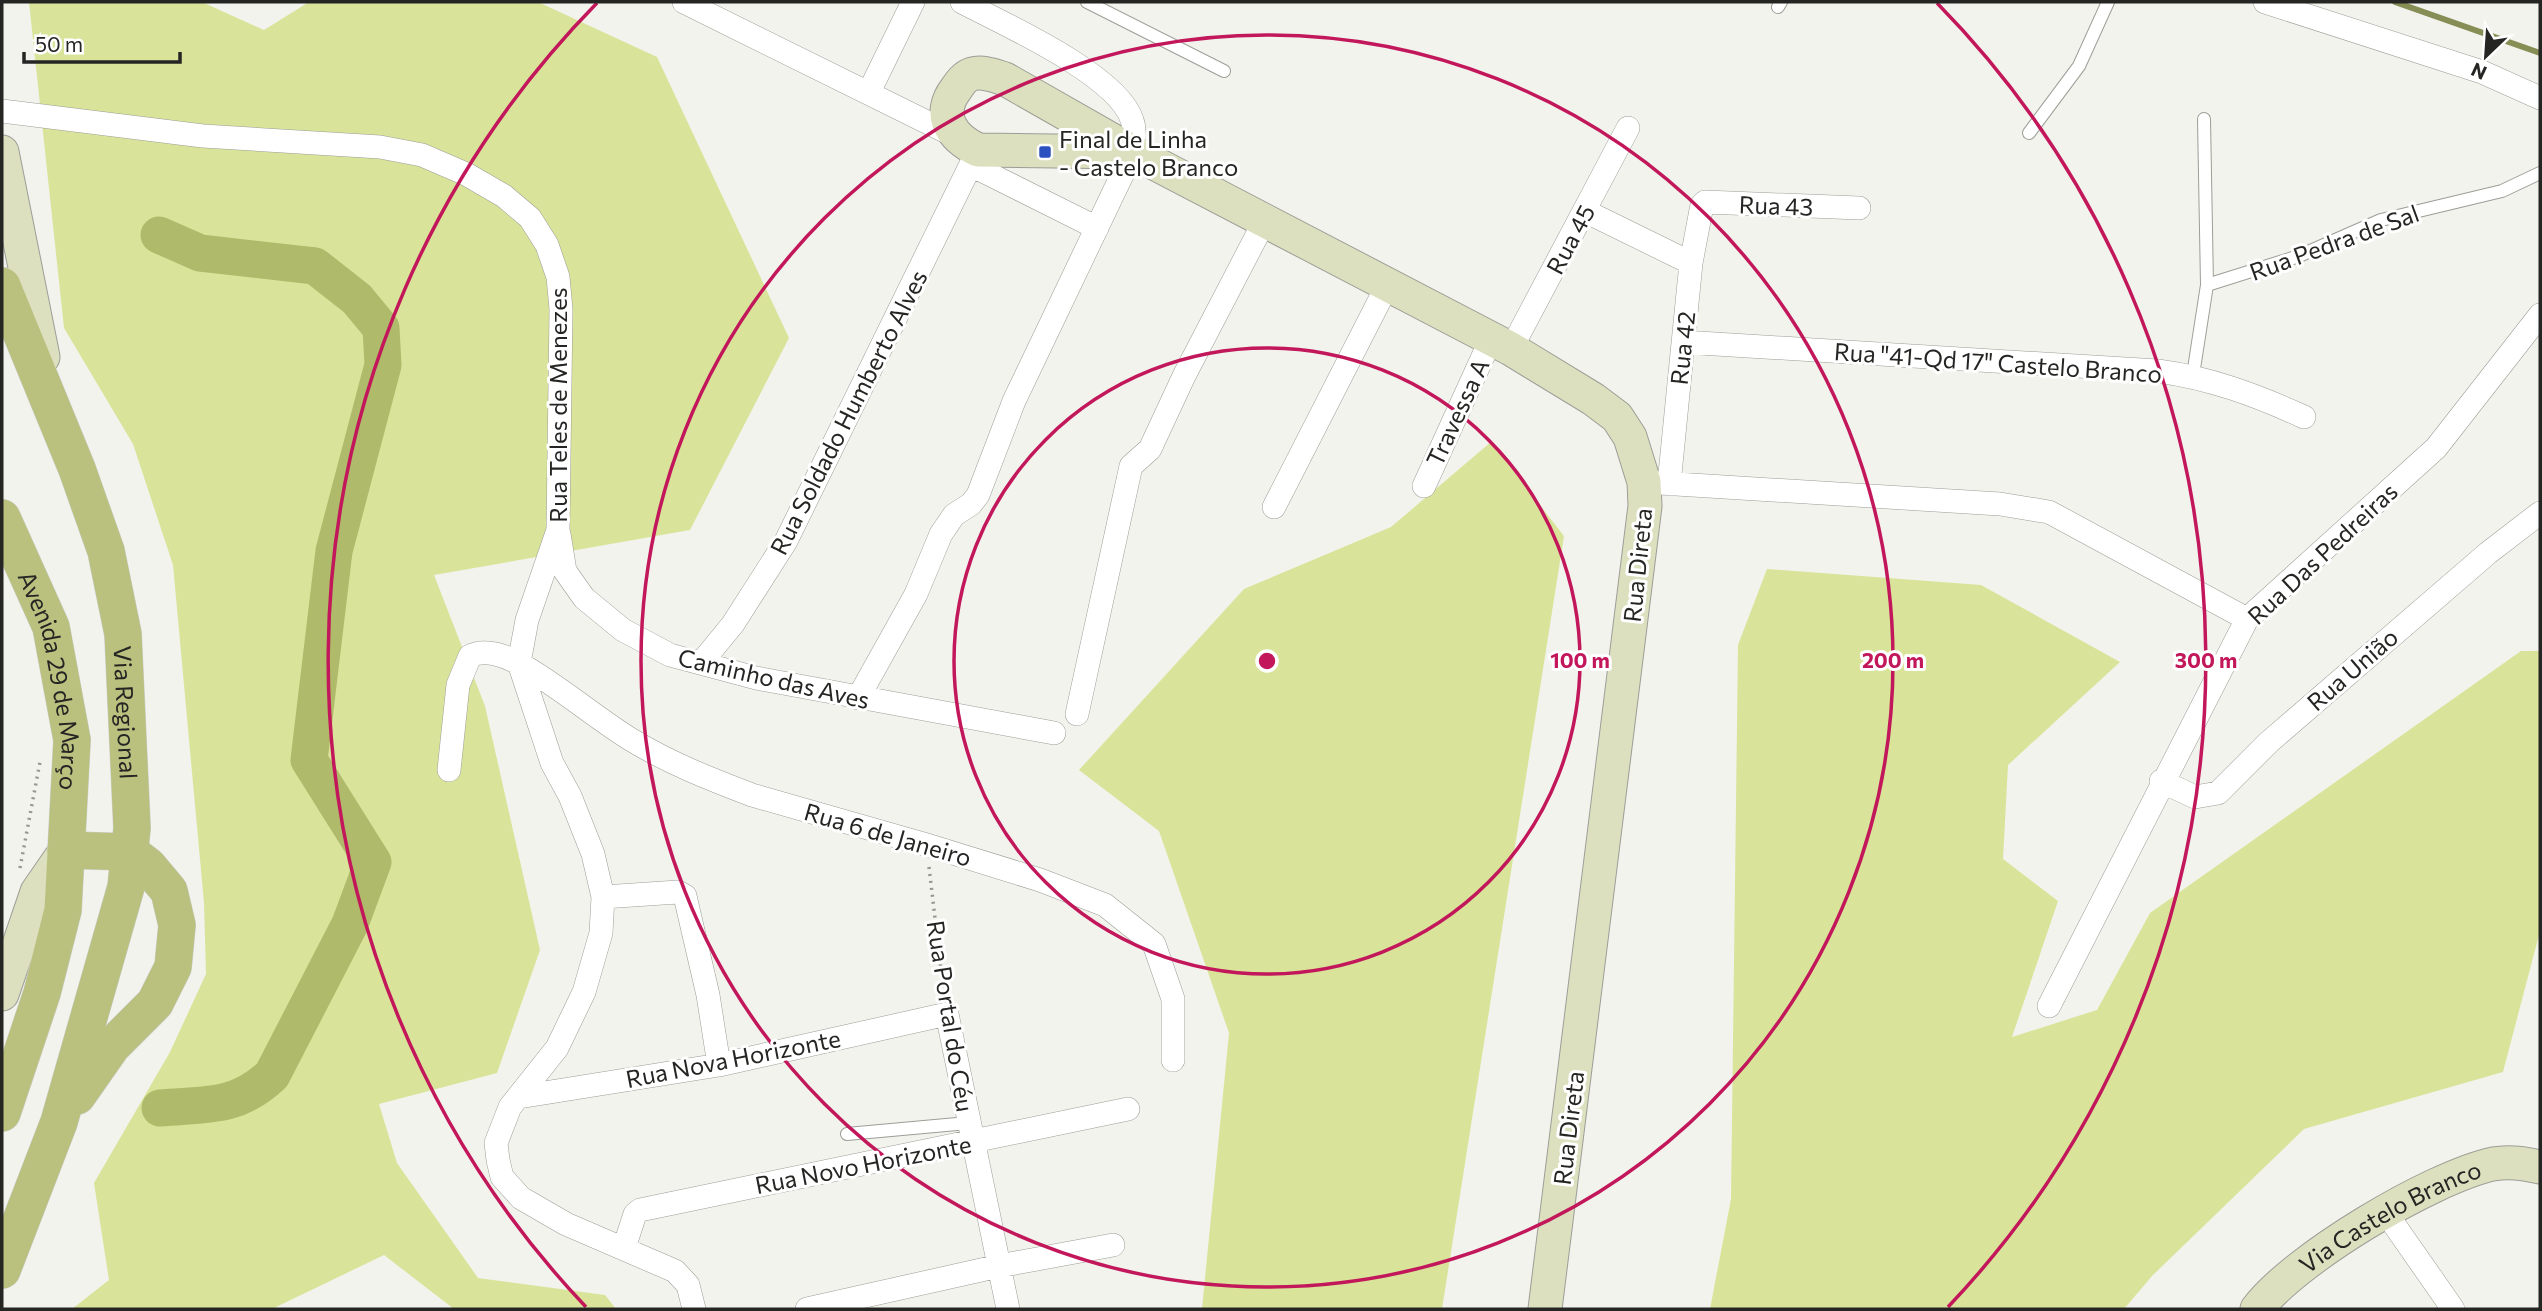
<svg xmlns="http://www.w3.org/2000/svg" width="2542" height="1311" font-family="Commissioner,sans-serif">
  <rect width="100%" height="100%" fill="#f2f3ec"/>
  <path fill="#d9e49a" d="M29,2h173l62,28 45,-28h229l119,55 132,281 -99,192 -256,45 51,131 55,244 -43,123 -118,31 18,59 81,115 127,17 11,14h-162l-70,-54 -112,54h-200l37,-29 -15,-97 76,-131 36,-78 -2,-71 -31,-338 -40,-121 -69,-116z
    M1491,442l73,94 -122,773h-240l27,-276 -70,-202 -80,-61 165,-181 147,-62z
    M1767,569l214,16 139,77 -112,103 -5,94 55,42 -46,136 85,-27 53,-97 371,-262h19v280l-37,141 -199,57 -152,147 -28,33h-414l21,-110 7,-554z"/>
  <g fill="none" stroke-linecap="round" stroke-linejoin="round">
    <path stroke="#868d55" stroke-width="6" d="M2395,2l145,51"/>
    <path stroke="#afba6b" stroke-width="37" d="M159,235l41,18 115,13 42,33 24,29 2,37 -49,186 -25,209 64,102 -23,62 -78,151c-36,34 -66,29 -112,33"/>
    <defs>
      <path id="lane" d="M1087,2l137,69
        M1778,7l3,-5
        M2029,133l50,-67 29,-64
        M2207,285l92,-29 82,-36 121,-29 38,-18
        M2193,375l14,-90 -3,-166
        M847,1134l121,-11"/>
      <path id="street" d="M684,2l273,135
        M2265,2l217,70 58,26
        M869,92l44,-90
        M2,111l201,25 177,11 42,8 44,19 38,22 26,22 17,27 11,32 3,32 -3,221 -31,90 -8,43 33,100 18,33 23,58 10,43 -2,36 -17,59 -27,56 -47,59 -14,36 2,17 4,17 19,21 45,26 109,47 13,14 6,24
        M971,165l126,63
        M1585,211l106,52
        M1683,342l475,29c52,7 98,24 146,46
        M1511,349l117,-221
        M1644,482l356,22 49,8 198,107
        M1669,484l22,-221 11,-58 3,-3 154,6
        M1424,486l67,-147
        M1274,507l114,-223
        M559,534l6,37 19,27 39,32 47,25 86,23 298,55
        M701,663l32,-39 53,-83 192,-391
        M858,698l58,-104 25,-60 13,-19 17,-11 7,-9 36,-94 119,-249c1,-10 3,-21 -1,-32 -14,-45 -128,-96 -170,-118
        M1077,714l54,-248 19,-17 34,-73 81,-156
        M449,770l9,-85 12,-29c15,-8 36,0 50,8 39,22 73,52 110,75 39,24 80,40 122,56l175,50 113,35 65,25 49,39 19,55v61
        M2161,781l34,16 23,-4 51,-51 219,-189 52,-40
        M603,897l75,-5 7,4 23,99 11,70
        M2049,1006l198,-387 189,-171 104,-133
        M519,1097l200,-32 228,-51 61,295
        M2386,1213l67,96
        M624,1248l11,-34 5,-4 488,-101
        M807,1309l192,-43 114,-21"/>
      <g id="secondary">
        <path d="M2,152l41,205"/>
        <path d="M1133,152l-155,-2c-26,-12 -42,-35 -22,-61 4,-6 9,-13 16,-15 11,-3 23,2 33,5l128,73 378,197 82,50 24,18 13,20 14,45 1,24 -100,803"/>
        <path d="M2,994l35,-102 29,-42"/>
        <path id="s1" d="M2257,1309c38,-50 173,-131 236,-145 16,-3 31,-1 47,3"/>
      </g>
      <g id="primary">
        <path id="s2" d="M2,286l75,183 29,82 17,83 9,194 -6,59 -67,235 -57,148"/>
        <path id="s3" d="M2,518l49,109 21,113 -9,170 -21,83 -40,120"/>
        <path d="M66,850l64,2 18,14 21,25 8,34 -4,42 -18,36 -43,43 -35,50"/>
      </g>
    </defs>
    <use href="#lane" stroke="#9c9e97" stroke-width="14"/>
    <use href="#street" stroke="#9c9e97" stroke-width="24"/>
    <use href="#secondary" stroke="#9c9e97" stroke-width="35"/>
    <use href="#primary" stroke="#cfcfcf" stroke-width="38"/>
    <path stroke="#969792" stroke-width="3.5" stroke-dasharray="2 5" stroke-linecap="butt" d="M929,867l15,128
      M20,868l20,-106"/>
    <use href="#lane" stroke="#fff" stroke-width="12"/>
    <use href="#street" stroke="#fff" stroke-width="23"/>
    <use href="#secondary" stroke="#dce0bf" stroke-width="33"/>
    <use href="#primary" stroke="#bac17f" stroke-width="37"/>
  </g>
  <g fill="none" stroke="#c2185b" stroke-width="3.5">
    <circle cx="1267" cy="661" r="313"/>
    <circle cx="1267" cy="661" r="626"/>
    <path d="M586 1307A939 939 0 0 1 597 3M1937 3A939 939 0 0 1 1948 1307"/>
  </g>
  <rect fill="#2a50bf" stroke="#fff" stroke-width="2.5" x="1038" y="145" width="14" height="14" rx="3.5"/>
  <g text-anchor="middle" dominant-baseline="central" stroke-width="6" stroke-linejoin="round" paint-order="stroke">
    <g font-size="24" fill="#252523" stroke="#fff" text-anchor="start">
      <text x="1059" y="138">Final de Linha<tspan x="1059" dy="28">- Castelo Branco</tspan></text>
    </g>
    <g font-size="24" fill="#252523" stroke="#fff">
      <text transform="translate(1776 205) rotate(2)">Rua 43</text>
      <text transform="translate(1570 239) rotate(-62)">Rua 45</text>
      <text transform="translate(2334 242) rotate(-20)">Rua Pedra de Sal</text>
      <text transform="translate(1682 348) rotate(-84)">Rua 42</text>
      <text transform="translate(1998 362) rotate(4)">Rua "41-Qd 17" Castelo Branco</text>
      <text transform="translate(557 405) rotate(-90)">Rua Teles de Menezes</text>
      <text transform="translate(848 412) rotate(-63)">Rua Soldado Humberto Alves</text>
      <text transform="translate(1457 412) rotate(-65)">Travessa A</text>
      <text transform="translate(2322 553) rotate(-43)">Rua Das Pedreiras</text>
      <text transform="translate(1637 565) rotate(-84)">Rua Direta</text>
      <text transform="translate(2352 669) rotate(-41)">Rua União</text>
      <text transform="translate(774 678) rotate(13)">Caminho das Aves</text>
      <text stroke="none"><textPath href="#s3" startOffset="172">Avenida 29 de Março</textPath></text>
      <text stroke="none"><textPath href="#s2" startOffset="448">Via Regional</textPath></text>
      <text transform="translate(888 834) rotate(16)">Rua 6 de Janeiro</text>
      <text transform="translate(951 1016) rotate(81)">Rua Portal do Céu</text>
      <text transform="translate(733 1058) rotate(-11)">Rua Nova Horizonte</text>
      <text transform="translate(1568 1128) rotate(-83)">Rua Direta</text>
      <text transform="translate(863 1164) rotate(-11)">Rua Novo Horizonte</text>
      <text stroke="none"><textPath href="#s1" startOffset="164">Via Castelo Branco</textPath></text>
    </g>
  </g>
  <circle cx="1267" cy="661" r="10" fill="#c2185b" stroke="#fff" stroke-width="3.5"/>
  <g font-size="21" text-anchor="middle" font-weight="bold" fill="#c2185b" stroke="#fff" stroke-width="6" stroke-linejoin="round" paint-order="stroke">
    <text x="1580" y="668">100 m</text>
    <text x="1893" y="668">200 m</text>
    <text x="2206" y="668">300 m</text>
  </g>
  <rect width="2542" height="1311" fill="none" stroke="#252523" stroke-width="7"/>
  <g transform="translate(2486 56) rotate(205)" stroke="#ffffff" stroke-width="5" paint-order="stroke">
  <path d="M0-5L12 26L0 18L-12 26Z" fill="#252523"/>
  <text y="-10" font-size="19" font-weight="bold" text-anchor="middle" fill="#252523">N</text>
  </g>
  <path d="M24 52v10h156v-10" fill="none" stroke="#252523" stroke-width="3.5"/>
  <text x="35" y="52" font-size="21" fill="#252523" stroke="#ffffff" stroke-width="5" paint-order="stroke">50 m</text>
</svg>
